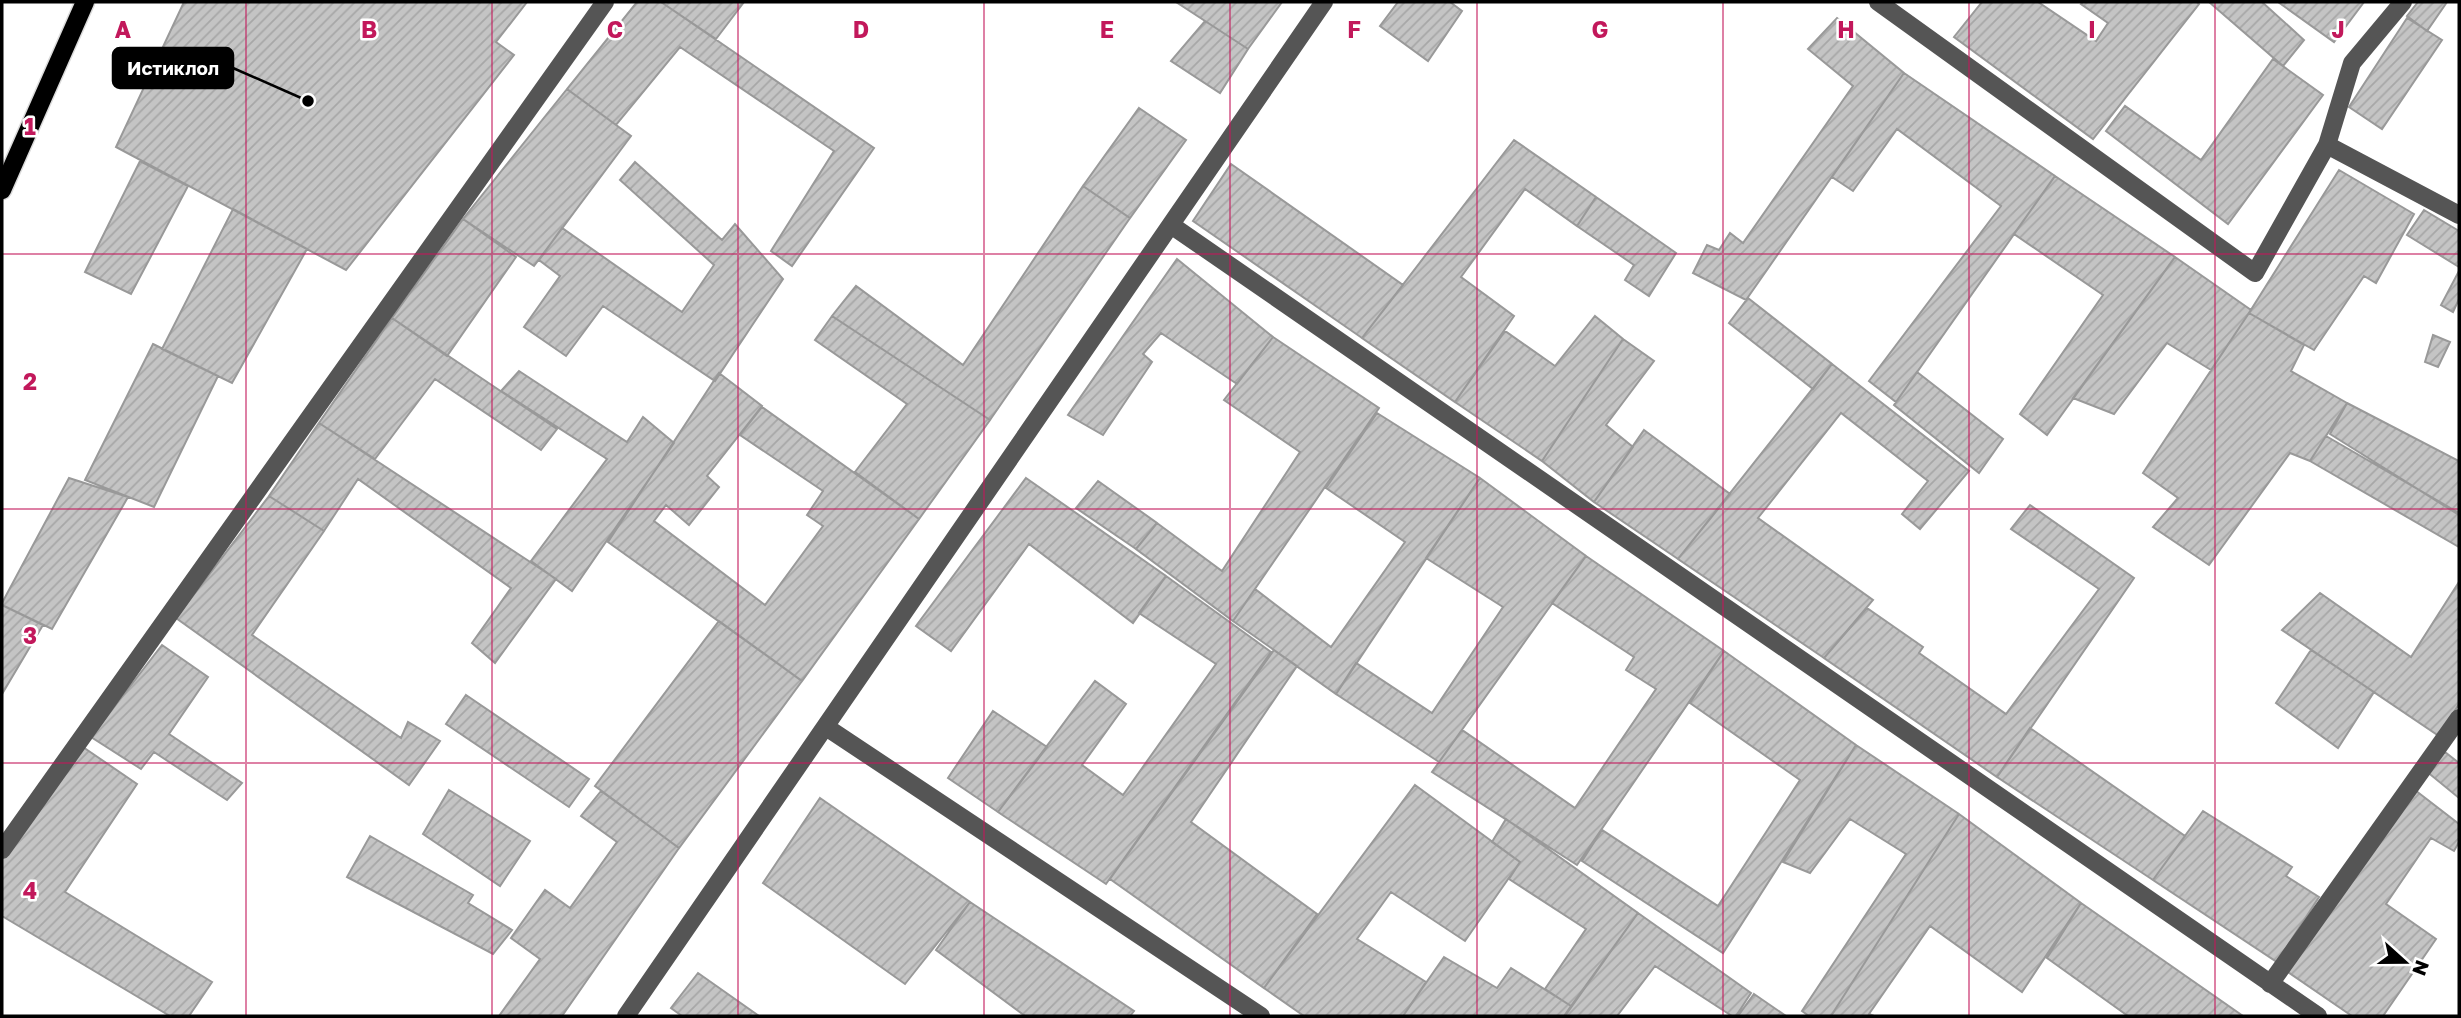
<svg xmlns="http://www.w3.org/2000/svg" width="2461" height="1018" font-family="'Golos Text',sans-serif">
  <defs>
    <pattern id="building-hatch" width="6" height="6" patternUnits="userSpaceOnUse" patternTransform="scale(1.75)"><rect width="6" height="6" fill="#c4c4c4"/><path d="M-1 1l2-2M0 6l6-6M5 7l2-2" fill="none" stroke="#a7a7a7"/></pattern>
  </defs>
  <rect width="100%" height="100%" fill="#fff"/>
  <path fill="url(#building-hatch)" stroke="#999" stroke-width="2" d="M184,2h343l-31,40 18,13 -168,215 -230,-123z
    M637,2h24l213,146 -82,118 -21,-15 63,-100 -154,-104 -64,78 -49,-36z
    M661,2h83l-28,37z
    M1176,2h106l-34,47z
    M1398,2h52l12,9 -34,50 -48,-35z
    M1982,2h56l58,39 12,-18 -27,-19 2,-2h114l2,2 -106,135 -139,-102z
    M2209,2h53l42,38 -21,26z
    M2278,2h86l-30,40z
    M2418,2h29l-20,29 -20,-15z
    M1837,18l67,55 -158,227 -53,-27 14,-28 12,5 11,-17 13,10 110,-157 -45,-37z
    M2407,18l35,22 -60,89 -33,-22z
    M1205,21l43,28 -28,44 -49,-32z
    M2273,59l50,36 -95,129 -122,-93 19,-25 76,54z
    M1904,73l151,103 -159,226 -27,-21 132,-175 -104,-77 -44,62 -21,-14z
    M567,89l64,47 -97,130 -71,-47z
    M1139,108l47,32 -56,78 -47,-32z
    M1514,140l82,57 -19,29 -52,-37 -64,88 53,39 -59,86 -93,-64z
    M140,161l48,25 -57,108 -46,-22z
    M635,162l87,78 13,-16 48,55 -68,102 -112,-75 -37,50 -42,-29 36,-51 -21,-16 23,-32 120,84 32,-47 -94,-85z
    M1231,164l172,121 -41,53 -169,-117z
    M2339,170l75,44 -38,69 -12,-7 -50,74 -65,-37z
    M2055,176l120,81 -128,178 -27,-21 83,-119 -89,-61z
    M1083,186l47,32 -140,202 -158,-104 24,-30 107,79z
    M1596,197l80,56 -27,43 -24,-16 9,-15 -57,-39z
    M233,209l74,40 -75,134 -70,-34z
    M2424,210l35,21v36l-52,-32z
    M463,219l53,38 -69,99 -55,-38z
    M2175,257l76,53 -40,60 -44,-27 -53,71 -41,-16z
    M1177,259l96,78 -36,47 -76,-51 -18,21 9,8 -49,73 -35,-20z
    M2459,271v28l-6,13 -12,-7z
    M1748,298l84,66 -19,25 -84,-66z
    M2249,313l55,32 -13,26 56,32 -37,58 -20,-8 -81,112 -56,-38 25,-29 -35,-25z
    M832,316l158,104 -71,99 -64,-47 52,-68 -92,-64z
    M1595,316l28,23 -81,122 -87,-59 50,-71 50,35z
    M392,318l165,111 -16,21 -106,-71 -60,80 -56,-36z
    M2433,335l17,7 -12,25 -13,-5z
    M1273,337l106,71 -146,213 -97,-72 21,-26 65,48 78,-119 -76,-52z
    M1623,339l31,22 -48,64 27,22 -39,55 -52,-41z
    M153,344l65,32 -64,131 -69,-27z
    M1832,364l137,107 -49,58 -18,-15 26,-33 -87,-68 -83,105 115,82 -49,58 -146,-99z
    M519,371l108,71 16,-25 31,26 -102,148 -41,-30 76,-102 -106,-68z
    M1917,372l86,67 -24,34 -85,-68z
    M719,373l43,33 -55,70 12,11 -30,38 -23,-20 -12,16 111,84 58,-79 -16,-11 16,-24 -83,-56 22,-28 157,112 -117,162 -194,-139z
    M2347,403l112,58v54l-129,-81z
    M1377,413l103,65 -144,216 -103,-73 22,-32 76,58 74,-105 -79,-54z
    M319,423l237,156 -61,84 -23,-20 39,-55 -153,-109 -34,52 -55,-35z
    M1644,430l86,64 -52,65 -84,-57z
    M2326,436l133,77v34l-149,-86z
    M69,478l59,19 -76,132 -50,-24v-2z
    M1026,478l140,98 -33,47 -104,-79 -78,107 -35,-25z
    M1480,478l106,78 -147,206 -103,-68 20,-31 76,50 71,-106 -77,-49z
    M1098,481l59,42 -21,26 -60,-41z
    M269,496l55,35 -72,104 149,103 7,-16 32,19 -31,44 -233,-167z
    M2030,505l104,73 -137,199 -173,-119 43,-50 56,39 -4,6 87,61 93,-125 -88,-60z
    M1586,556l138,95 -147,214 -145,-93 30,-42 113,78 81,-119 -30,-19 8,-13 -82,-54z
    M1166,576l105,76 -165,232 -108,-72 97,-131 31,23 -44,61 41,30 93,-131 -77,-51z
    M2459,582v122l-20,32 -157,-106 38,-37 91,64z
    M2,605l41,20 -41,69z
    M719,621l83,60 -123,167 -84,-62z
    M162,645l46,32 -39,57 73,49 -15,17 -73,-48 -13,17 -50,-32z
    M1274,650l23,16 -106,156 126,92 -53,74 -154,-109z
    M2311,650l63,42 -36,56 -62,-45z
    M1724,651l132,94 -133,208 -141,-92 20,-31 116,76 82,-126 -110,-77z
    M466,695l123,84 -20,28 -123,-83z
    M993,711l54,36 -49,65 -50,-34z
    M2030,728l155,108 -32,44 -156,-103z
    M80,745l57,39 -72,108 147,90 -23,34h-19l-168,-100v-61z
    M1856,745l103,69 -128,202h-22l-7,-5 104,-157 -56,-35 -40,54 -27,-11z
    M2445,752l14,11v35l-33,-27z
    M1415,785l105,77 -55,79 -74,-49 -34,47 69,43 -23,34h-99l-40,-28z
    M2411,787l48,37v18l-5,9 -23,-13 -45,66 50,35 -53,77h-31l-70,-48z
    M449,790l81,51 -30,45 -77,-52z
    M601,791l78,57 -117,168h-63l41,-57 -29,-21 34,-48 25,18 47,-66 -36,-26z
    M820,798l150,104 -65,82 -142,-101z
    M2203,811l89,56 -6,9 33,21 -42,65 -124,-82z
    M1959,814l122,89 -59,89 -92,-66 -61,88 5,2h-43z
    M1506,819l132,94 -67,93 -26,-17 41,-60 -77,-50 11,-17 -28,-20z
    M370,836l103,59 -5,8 44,27 -19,24 -146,-77z
    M970,902l164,109 -4,5h-105l-89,-66z
    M2081,903l162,113h-115l-81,-58z
    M1638,913l113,80 -15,23h-4l-77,-50 -38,50h-52z
    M1444,957l53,31 14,-20 60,38 -7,10h-161z
    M698,973l61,43h-77l-11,-8z
    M1754,994l32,22h-48z"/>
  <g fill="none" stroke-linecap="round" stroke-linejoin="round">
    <defs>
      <path id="major" d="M2,190l83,-188"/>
    </defs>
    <use href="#major" stroke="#dbdbdb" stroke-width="21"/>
    <path stroke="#555" stroke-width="18" d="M1878,2l377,271 72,-128 132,70
      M2327,145l25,-82 51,-61
      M1171,225l1147,791
      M826,727l435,289
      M2,850l603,-848
      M2270,984l189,-266
      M626,1016l698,-1014"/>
    <use href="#major" stroke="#000" stroke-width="18"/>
  </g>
  <path fill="none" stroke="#c2185b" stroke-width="2" stroke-opacity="0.55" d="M246,2v1014M492,2v1014M738,2v1014M984,2v1014M1230,2v1014M1477,2v1014M1723,2v1014M1969,2v1014M2215,2v1014M2,254h2457M2,509h2457M2,763h2457"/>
  <g font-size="23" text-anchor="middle" font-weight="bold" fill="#c2185b" stroke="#fff" stroke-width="5" stroke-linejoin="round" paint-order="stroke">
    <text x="123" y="38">A</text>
    <text x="369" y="38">B</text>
    <text x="615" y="38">C</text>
    <text x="861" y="38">D</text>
    <text x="1107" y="38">E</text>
    <text x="1354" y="38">F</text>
    <text x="1600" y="38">G</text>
    <text x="1846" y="38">H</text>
    <text x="2092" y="38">I</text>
    <text x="2338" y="38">J</text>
    <text x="30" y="135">1</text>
    <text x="30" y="390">2</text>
    <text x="30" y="644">3</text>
    <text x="30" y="899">4</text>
  </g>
  <path fill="none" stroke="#000" stroke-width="2.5" d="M308 101L233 68"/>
  <circle fill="#000" stroke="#fff" stroke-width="2.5" cx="308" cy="101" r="7"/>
  <rect fill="#000" stroke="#000" stroke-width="2.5" x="113" y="48" width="120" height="40" rx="7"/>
  <g font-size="19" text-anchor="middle" font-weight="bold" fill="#fff">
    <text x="173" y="75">Истиклол</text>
  </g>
  <rect width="2461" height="1018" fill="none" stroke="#000000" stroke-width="7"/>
  <g transform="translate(2405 962) rotate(111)" stroke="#ffffff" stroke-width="5" paint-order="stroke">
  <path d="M0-5L12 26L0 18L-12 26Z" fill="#000000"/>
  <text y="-10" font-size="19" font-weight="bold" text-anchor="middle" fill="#000000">N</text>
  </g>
</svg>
